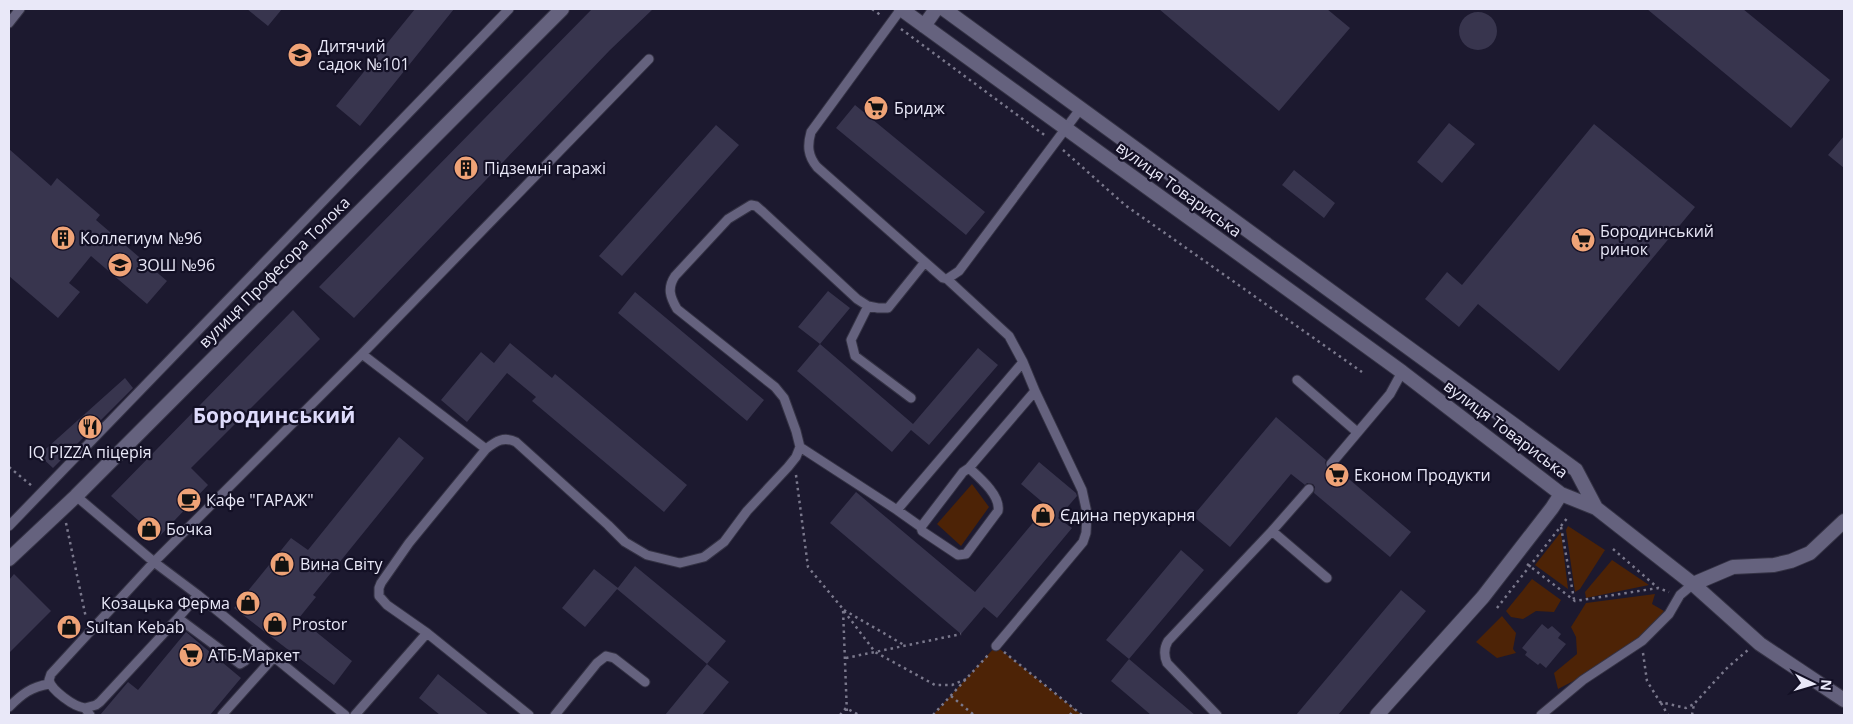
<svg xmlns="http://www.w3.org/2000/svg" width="1853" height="724" font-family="'Open Sans',sans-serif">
  <rect width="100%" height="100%" fill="#1c192f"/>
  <path fill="#4d2306" d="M972,484l17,23 -28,39 -24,-22z
    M1568,526l37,24 -25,39 -5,3 -9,-62z
    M1561,532l7,57 -33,-24z
    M1612,560l37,25 -63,13 -1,-6z
    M1532,579l29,21 -7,12 -18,-1 -13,8 -12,-2 -5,-6z
    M1655,594l-3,10 12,7 -31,39 -75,39 -4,-16 23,-19 -1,-17 -5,-10 15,-24z
    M1502,616l14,17 -3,16 3,4 -19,5 -21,-16z
    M996,646l86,69h-149z"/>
  <path fill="#38354e" d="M247,9h35l-14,17z
    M415,9h39l-94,117 -24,-20z
    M592,9h61l-43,41 -256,268 -35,-31z
    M1159,9h168l23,19 -71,83z
    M1647,9h96l87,71 -39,48z
    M1459 31a19 19 0 1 1 38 0a19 19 0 1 1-38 0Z
    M855,105l130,107 -19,23 -130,-107z
    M1449,123l26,21 -33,39 -25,-21z
    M1594,124l101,83 -136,164 -81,-67 -19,23 -34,-28 22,-27 15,13z
    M716,125l23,20 -117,131 -23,-20z
    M1844,136v32l-16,-13z
    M9,149l42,37 6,-8 43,37 -4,5 71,61 -20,23 -56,-48 -22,27 11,9 -22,26 -49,-42z
    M1294,170l41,33 -11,15 -42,-33z
    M828,291l22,17 -30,36 -22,-17z
    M635,292l129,108 -17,21 -129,-108z
    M293,310l27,29 -129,129 17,17 -50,53 -47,-42z
    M510,343l42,35 3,-4 132,111 -23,27 -132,-111 4,-4 -29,-24 -40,49 -26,-22 40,-48 13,11z
    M820,344l93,80 65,-76 20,17 -69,80 -18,-15 -19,22 -95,-81z
    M125,378l8,10 -80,80 -14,-13z
    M1276,417l50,43 -1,3 2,5 3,2 6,-2 75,64 -21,25 -76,-64 1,-6 -2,-3 -6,-1 -2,2 -14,-11 -61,73 -37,-31z
    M399,437l25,21 -111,137 3,2 -17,21 53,43 -18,24 -100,-77 57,-70 17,12z
    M1039,462l37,31 1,3 -19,22 14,10 -75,90 -13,-11 -23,27 -131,-111 26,-31 119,100 72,-86 -26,-22z
    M1181,550l23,20 -75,89 -23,-19z
    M635,566l91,75 -19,23 -90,-75z
    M594,569l24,19 -33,39 -23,-19z
    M14,574l37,37 -42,42v-73z
    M1401,590l25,21 -88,104h-42z
    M1542,624l6,5 4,-3 9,8 -3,4 8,6 -20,24 -6,-5 -2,2 -13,-10 2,-3 -5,-4z
    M186,632l55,46 -31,37h-110l28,-33 10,8z
    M1129,659l66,56h-44l-40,-34z
    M707,664l22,18 -27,33h-37z
    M438,674l51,41h-49l-21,-17z"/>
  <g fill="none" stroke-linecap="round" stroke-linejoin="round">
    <defs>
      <path id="service" d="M901,9l-90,123c-4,14 -3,24 6,35l126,111 4,1 12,-8 122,-163
        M9,23l11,-14
        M947,279l62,57 14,26 12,29 47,99 5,23 -1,20 -3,9 -87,104
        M868,306l-17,34 4,16 56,42
        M362,354l124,95
        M1297,380l60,52
        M800,447l97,63 24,17
        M1331,464l59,-70 12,-22
        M969,468l-6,4 -42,55 1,4 36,24 8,-1 32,-43c3,-15 -18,-33 -29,-43l66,-77
        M76,496l78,66 44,33 147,120
        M897,510l126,-148
        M9,526l500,-517
        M1272,531l37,-42
        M198,595l-20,23 62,46 5,-3 14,-16
        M9,707c13,-13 22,-20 40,-23
        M85,708l11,-3 4,-3 78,-84
        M90,715l-5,-7c-11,-1 -34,-18 -36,-28l2,-6 103,-112 208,-208 287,-295
        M222,715l52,-58
        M355,715l72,-82
        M529,715l-102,-82 -40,-28 -8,-9v-8l2,-5 28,-40 77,-94c10,-8 18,-13 30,-7l92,83 17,17 22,13 33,8 24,-6 20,-15 23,-31 41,-44 8,-10 4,-10 -4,-16 -12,-33 -9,-11 -98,-78c-7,-12 -10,-21 -2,-33l53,-57 23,-14 5,1 7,6 94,87 11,7 10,2h10l37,-46
        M555,715l42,-52 9,-7 8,2 31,24
        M1217,715l-50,-52c-3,-7 -3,-15 1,-22l104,-110 55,47
        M1541,715l42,-35 59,-39 27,-27 11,-19 13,-11"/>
      <path id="minor" d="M901,9l501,363 159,122 35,14 97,76 40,-17 41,-2 17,-4 19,-8 34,-32
        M944,9l632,461 20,38
        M924,26l12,-17
        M1693,584l67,60 84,56
        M1377,715l106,-118 69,-89 9,-14"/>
      <path id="tertiary" d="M9,559l67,-63 486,-487"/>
    </defs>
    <use href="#service" stroke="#343244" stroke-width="11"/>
    <use href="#minor" stroke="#343244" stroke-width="16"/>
    <use href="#tertiary" stroke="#343244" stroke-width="16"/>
    <path stroke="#7a788c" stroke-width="2.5" stroke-dasharray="2.5 4" stroke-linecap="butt" d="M872,9l10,7
      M901,29l146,108
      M1063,150l62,55 237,167
      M9,467l23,19
      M796,475l12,92 35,42 4,106
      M66,523l20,95
      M1561,527l13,72
      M1613,549l45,39
      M1527,564l48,37 83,-13 11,4
      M1497,608l71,-91
      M844,610l60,35
      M844,611l31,41 60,33h17l14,-6
      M1004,652l78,63
      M1643,653l4,28 13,21 26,6 8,-4
      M846,658l115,-24
      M951,696l23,19
      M1661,703l7,12
      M840,715l6,-7 13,7
      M933,715l56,-61
      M1070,715l4,-6
      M1692,715l2,-11 33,-36 21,-18"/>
    <use href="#service" stroke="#65627e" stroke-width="9"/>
    <use href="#minor" stroke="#65627e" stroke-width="14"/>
    <use href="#tertiary" stroke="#65627e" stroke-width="14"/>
  </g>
  <defs>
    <symbol id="school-disc" viewBox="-11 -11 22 22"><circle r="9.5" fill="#efa377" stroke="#131025"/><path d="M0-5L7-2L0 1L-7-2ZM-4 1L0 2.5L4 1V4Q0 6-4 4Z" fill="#111"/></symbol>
    <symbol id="supermarket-disc" viewBox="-11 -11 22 22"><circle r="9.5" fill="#efa377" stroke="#131025"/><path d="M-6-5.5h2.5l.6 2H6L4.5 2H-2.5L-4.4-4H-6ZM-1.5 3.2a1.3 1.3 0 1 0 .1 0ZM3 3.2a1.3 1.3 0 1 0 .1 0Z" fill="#111"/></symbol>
    <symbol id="building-disc" viewBox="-11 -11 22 22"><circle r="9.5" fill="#efa377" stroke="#131025"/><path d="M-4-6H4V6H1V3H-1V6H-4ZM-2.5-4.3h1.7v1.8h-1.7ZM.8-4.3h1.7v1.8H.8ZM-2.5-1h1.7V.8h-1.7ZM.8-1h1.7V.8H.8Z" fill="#111"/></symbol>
    <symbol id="restaurant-disc" viewBox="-11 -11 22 22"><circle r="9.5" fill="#efa377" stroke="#131025"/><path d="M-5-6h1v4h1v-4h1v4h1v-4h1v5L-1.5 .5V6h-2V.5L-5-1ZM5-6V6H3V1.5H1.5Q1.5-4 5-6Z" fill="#111"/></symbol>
    <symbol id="cafe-disc" viewBox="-11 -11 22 22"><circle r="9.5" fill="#efa377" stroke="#131025"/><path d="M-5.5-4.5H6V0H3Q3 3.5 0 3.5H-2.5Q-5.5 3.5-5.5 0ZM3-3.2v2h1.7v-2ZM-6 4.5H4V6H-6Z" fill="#111"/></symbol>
    <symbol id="shop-disc" viewBox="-11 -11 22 22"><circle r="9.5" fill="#efa377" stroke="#131025"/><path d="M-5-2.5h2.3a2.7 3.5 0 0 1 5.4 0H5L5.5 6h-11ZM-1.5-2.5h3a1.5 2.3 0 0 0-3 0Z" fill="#111"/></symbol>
  </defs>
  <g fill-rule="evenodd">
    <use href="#school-disc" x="286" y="41" width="28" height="28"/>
    <use href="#supermarket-disc" x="862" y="94" width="28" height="28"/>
    <use href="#building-disc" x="452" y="154" width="28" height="28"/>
    <use href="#building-disc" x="49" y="224" width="28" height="28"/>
    <use href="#supermarket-disc" x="1569" y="226" width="28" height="28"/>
    <use href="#school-disc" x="106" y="251" width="28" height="28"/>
    <use href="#restaurant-disc" x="76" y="413" width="28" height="28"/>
    <use href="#supermarket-disc" x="1323" y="461" width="28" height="28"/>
    <use href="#cafe-disc" x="175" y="486" width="28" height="28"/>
    <use href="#shop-disc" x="1029" y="501" width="28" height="28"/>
    <use href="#shop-disc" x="135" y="515" width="28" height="28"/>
    <use href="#shop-disc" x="268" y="550" width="28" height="28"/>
    <use href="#shop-disc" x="234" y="589" width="28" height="28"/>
    <use href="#shop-disc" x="261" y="610" width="28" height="28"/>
    <use href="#shop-disc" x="55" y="613" width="28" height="28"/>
    <use href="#supermarket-disc" x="177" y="641" width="28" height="28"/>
  </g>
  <g text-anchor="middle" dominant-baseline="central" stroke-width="4.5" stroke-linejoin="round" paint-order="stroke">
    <g font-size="16" fill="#e9e8f8" stroke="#131025" text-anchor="start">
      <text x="318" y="46">Дитячий<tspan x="318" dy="18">садок №101</tspan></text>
      <text x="894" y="108">Бридж</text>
      <text x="484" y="168">Підземні гаражі</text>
      <text x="1600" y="231">Бородинський<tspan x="1600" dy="18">ринок</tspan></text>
      <text x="80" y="238">Коллегиум №96</text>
      <text x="138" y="265">ЗОШ №96</text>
      <text x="90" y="452" text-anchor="middle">IQ PIZZA піцерія</text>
      <text x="1354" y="475">Економ Продукти</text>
      <text x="206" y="500">Кафе "ГАРАЖ"</text>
      <text x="1060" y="515">Єдина перукарня</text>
      <text x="166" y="529">Бочка</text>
      <text x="300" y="564">Вина Світу</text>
      <text x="230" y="603" text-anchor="end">Козацька Ферма</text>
      <text x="292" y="624">Prostor</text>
      <text x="86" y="627">Sultan Kebab</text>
      <text x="208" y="655">АТБ-Маркет</text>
    </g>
    <g font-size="16" fill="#e9e8f8" stroke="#131025">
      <text transform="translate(1179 189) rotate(36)">вулиця Товариська</text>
      <text transform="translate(274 272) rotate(-45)">вулиця Професора Толока</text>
      <text transform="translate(1506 429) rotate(37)">вулиця Товариська</text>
    </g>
    <g font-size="21" font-weight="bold" fill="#dedbfb" stroke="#131025">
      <text x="274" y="415">Бородинський</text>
    </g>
  </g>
  <rect width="1853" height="724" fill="none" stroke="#e9e8f8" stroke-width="20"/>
  <g transform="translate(1813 684) rotate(95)" stroke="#131025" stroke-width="4" paint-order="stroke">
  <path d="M0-4L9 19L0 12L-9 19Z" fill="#e9e8f8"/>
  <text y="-8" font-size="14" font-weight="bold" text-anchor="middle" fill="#e9e8f8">N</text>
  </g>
</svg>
